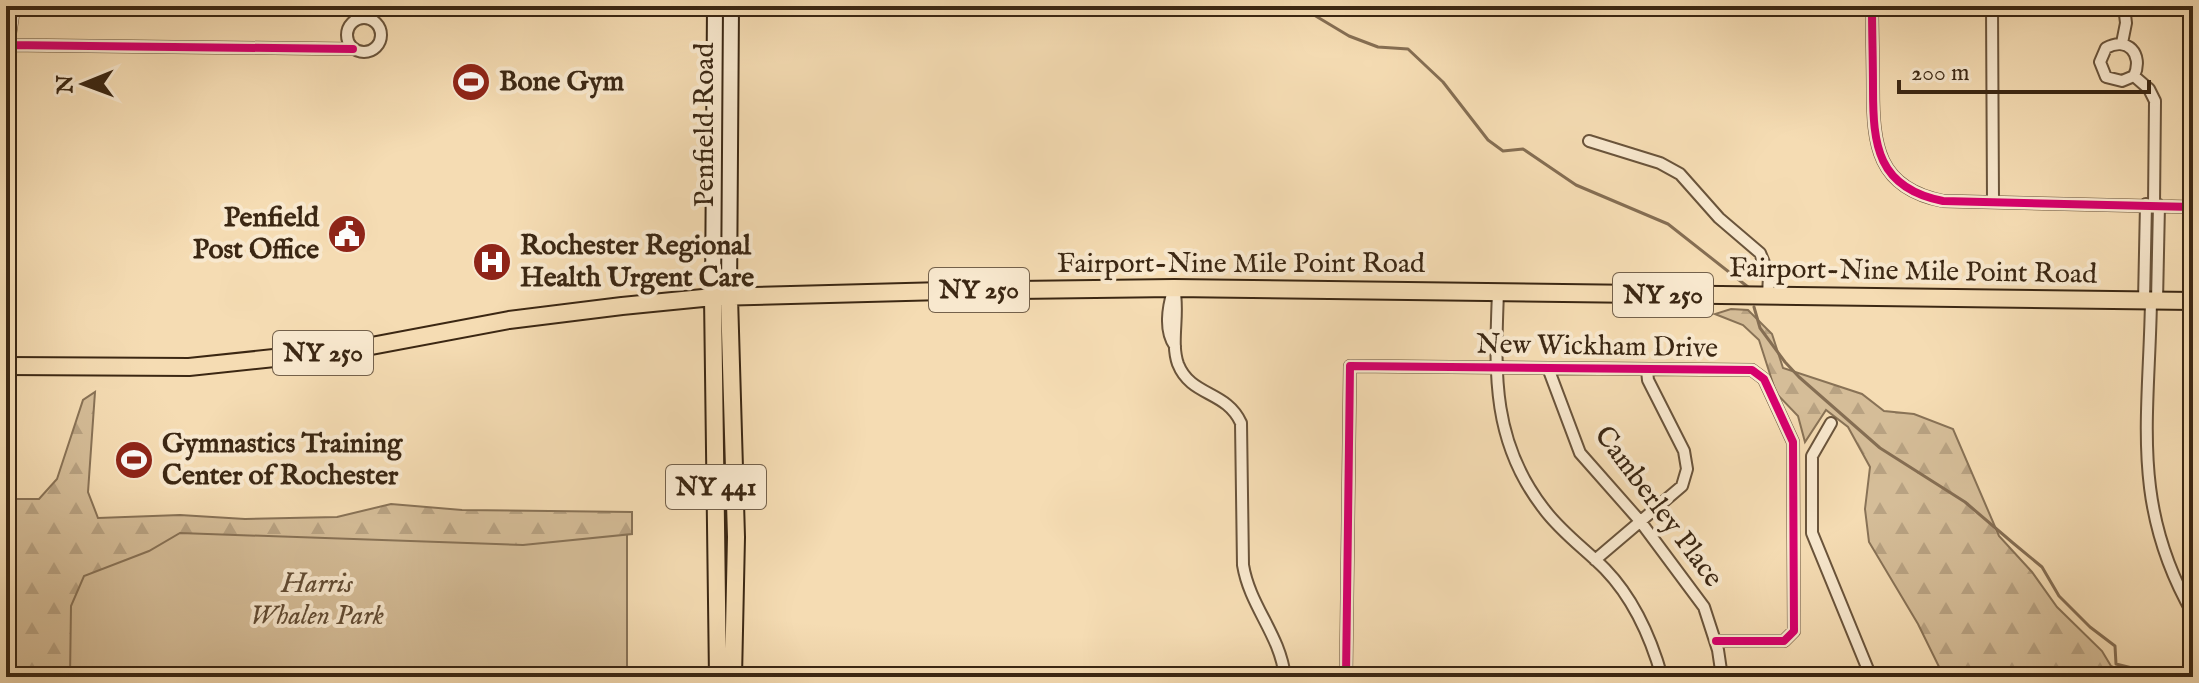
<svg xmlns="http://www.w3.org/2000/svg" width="2199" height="683" font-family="'IM FELL English',serif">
  <defs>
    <pattern id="forest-firs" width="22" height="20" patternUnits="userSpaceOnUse" patternTransform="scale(2)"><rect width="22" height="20" fill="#d5bd98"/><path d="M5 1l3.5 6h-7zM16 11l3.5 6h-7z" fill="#b8a282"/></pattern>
  </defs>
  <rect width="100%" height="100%" fill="#f5dcb3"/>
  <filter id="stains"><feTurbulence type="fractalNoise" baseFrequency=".0025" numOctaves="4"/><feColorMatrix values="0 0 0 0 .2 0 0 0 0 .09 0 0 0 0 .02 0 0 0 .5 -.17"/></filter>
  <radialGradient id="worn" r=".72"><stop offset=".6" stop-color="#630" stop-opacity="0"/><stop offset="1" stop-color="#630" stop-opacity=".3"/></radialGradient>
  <path fill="#d5bd98" stroke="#887256" stroke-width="2" d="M627,524v153h-621l86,-151z"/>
  <path fill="url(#forest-firs)" stroke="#887256" stroke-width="2" d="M1731,309l17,1 24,24 11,34 79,26 22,17 30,3 39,15 46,107 33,36 25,35 45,44 9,15 22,11h-189l-26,-53 -49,-82 -4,-33 5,-42 -22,-40 -22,-17 -21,32 -7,-26 -22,-23 -17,-53 -16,-15 -28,-11z
    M95,392l-7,100 10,26 82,-3 65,4 92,-2 54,-13 71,6 170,2v22l-109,11 -343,-12 -31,18 -65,25 -13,30 -1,71h-64v-192l9,14h24l18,-20 26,-79z"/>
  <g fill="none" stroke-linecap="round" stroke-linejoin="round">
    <path stroke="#856e53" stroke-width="3" d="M1299,6l50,30 29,11 30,2 35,33 45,58 15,11 20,-2 53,36 92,39 80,63
      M1754,307l6,21 25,34 14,15 81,71 85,54 48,41 29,24 17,29 31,31 25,19 1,18 16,4 5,9"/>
    <defs>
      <path id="minor" d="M1872,6c0,27 1,54 1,82 0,57 4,100 70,113l250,6
        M1992,6l1,195
        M347 35a17 17 0 1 1 34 0a17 17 0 1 1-34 0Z
        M2122,43l4,-20 -2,-17
        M7,45l346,4
        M2134,76l-12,5 -16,-4 -6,-15 6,-14c21,-12 38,6 28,28l15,13 6,12 -1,104
        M1589,141l71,22 20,11 39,44 41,35 9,22 -1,21
        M1174,288c6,24 -4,54 4,76 13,33 48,26 63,59l2,142c7,42 37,69 42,112
        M1173,291c-5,16 -9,40 2,55
        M1498,292c-3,80 -7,149 46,217 17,23 41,40 61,60 28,29 46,69 57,108
        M2144,301l2,-97
        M2151,301c-2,119 -21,203 42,313
        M2157,301l2,-96
        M6,366v-306l8,-54
        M1548,368l32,85 60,68 64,86 14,43 4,27
        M1831,423l-19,33v77l59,144
        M1595,560l87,-74 5,-17 -3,-18 -36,-71 -1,-9
        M1346,677l4,-311 402,4 12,9 29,63 1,189 -10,10h-68"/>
      <path id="secondary" d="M713,297l2,-291
        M729,297l2,-291"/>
      <path id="primary" d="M713,297l5,380
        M729,297l7,240 -3,140
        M6,366l183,1 161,-17 159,-30 113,-14 91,-9 231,-6 230,-3 1019,13"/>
    </defs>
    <use href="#minor" stroke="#6a543b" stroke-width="14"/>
    <use href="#secondary" stroke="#3b2713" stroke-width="18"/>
    <use href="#primary" stroke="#3b2713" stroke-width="20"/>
    <use href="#minor" stroke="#f8e8ce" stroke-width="10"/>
    <use href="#secondary" stroke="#f8e8ce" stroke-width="14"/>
    <use href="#primary" stroke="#f5dcb3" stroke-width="16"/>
    <defs>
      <path id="cycleway" d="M1872,6c0,27 1,54 1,82 0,57 4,100 70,113l250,6
        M7,45l346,4
        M6,366v-306l8,-54
        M1346,677l4,-311 402,4 12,9 29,63 1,189 -10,10h-68"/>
    </defs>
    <use href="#cycleway" stroke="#f8e8ce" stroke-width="13"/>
    <use href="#cycleway" stroke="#d6006c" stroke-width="8"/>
  </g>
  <defs>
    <symbol id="stadium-disc" viewBox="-11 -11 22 22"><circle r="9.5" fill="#8f2418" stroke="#f8e8ce"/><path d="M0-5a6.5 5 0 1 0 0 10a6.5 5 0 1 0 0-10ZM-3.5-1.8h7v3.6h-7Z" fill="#fff"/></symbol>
    <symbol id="civic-disc" viewBox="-11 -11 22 22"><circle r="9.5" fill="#8f2418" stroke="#f8e8ce"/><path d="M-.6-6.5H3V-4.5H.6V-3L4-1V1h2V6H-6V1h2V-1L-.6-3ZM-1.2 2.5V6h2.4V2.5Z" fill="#fff"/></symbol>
    <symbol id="hospital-disc" viewBox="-11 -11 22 22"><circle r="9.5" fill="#8f2418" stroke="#f8e8ce"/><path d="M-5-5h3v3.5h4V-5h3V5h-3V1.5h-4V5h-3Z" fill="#fff"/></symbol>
  </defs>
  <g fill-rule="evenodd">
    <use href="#stadium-disc" x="449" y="60" width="44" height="44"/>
    <use href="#civic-disc" x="325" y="212" width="44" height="44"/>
    <use href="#hospital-disc" x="470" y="240" width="44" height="44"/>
    <use href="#stadium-disc" x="112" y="438" width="44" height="44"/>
  </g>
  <g text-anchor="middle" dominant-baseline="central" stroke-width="8" stroke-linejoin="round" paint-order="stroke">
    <g fill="#f8e8ce" stroke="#74614b" stroke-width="2">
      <rect x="929" y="268" width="100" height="44" rx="6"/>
      <rect x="1613" y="273" width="100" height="44" rx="6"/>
      <rect x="273" y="331" width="100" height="44" rx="6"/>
      <rect x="666" y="465" width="100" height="44" rx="6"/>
    </g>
    <g font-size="26" font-weight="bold" fill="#3b2713">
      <text x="979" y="290">NY 250</text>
      <text x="1663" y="295">NY 250</text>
      <text x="323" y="353">NY 250</text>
      <text x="716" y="487">NY 441</text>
    </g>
    <g font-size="28" font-weight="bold" fill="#3b2713" stroke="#f8e8ce" text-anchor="start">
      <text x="499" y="82">Bone Gym</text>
      <text x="319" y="218" text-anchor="end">Penfield<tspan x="319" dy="32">Post Office</tspan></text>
      <text x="520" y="246">Rochester Regional<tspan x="520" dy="32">Health Urgent Care</tspan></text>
      <text x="162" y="444">Gymnastics Training<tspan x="162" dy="32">Center of Rochester</tspan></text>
    </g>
    <g font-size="28" fill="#3b2713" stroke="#f8e8ce">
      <text transform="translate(705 125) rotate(-90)">Penfield Road</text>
      <text x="1241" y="264">Fairport-Nine Mile Point Road</text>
      <text transform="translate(1913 272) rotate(1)">Fairport-Nine Mile Point Road</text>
      <text transform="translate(1597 347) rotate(1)">New Wickham Drive</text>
      <text transform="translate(1658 507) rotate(53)">Camberley Place</text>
    </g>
    <g font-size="28" font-style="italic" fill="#624c34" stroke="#f8e8ce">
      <text x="317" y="584">Harris<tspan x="317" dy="32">Whalen Park</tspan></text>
    </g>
  </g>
  <rect width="2199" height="683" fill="none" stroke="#f5dcb3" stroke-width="32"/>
  <rect x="8" y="8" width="2183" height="667" fill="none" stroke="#3b2713" stroke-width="4"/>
  <rect x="16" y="16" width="2167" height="651" fill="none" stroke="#3b2713" stroke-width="2"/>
  <g transform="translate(84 84) rotate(269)" stroke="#f8e8ce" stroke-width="6" paint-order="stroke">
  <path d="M0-6L14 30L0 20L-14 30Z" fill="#3b2713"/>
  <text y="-12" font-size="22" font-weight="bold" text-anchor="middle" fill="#3b2713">N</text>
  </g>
  <path d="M1899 80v12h250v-12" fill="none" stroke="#3b2713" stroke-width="4"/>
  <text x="1911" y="80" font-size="24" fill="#3b2713" stroke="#f8e8ce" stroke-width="6" paint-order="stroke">200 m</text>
  <rect width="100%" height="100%" filter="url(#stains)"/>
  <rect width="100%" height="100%" fill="url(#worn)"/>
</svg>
